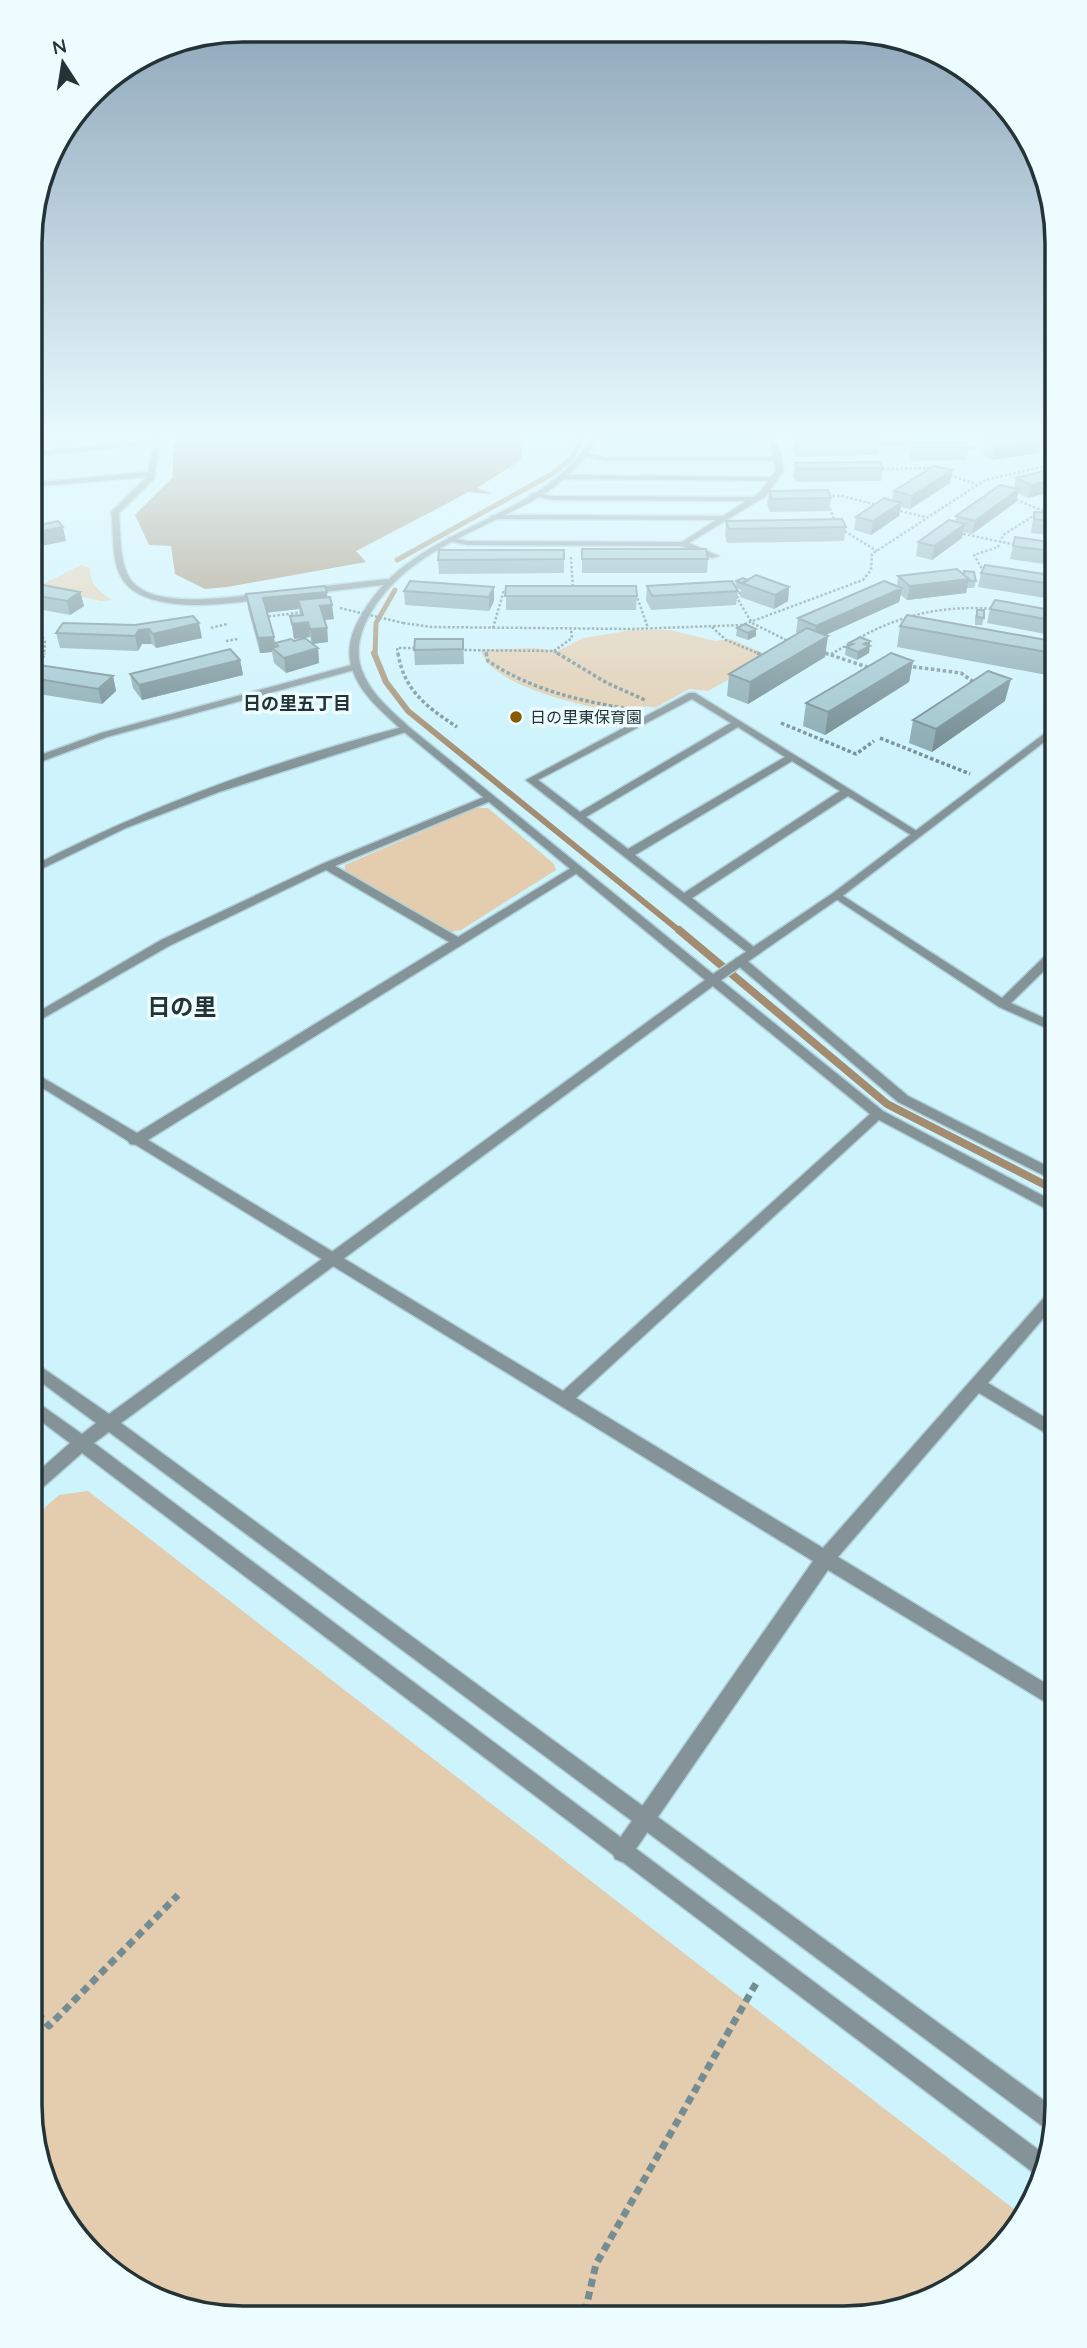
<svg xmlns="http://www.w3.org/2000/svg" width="1087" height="2348" font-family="Quicksand,'Noto Sans JP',sans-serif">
  <rect width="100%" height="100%" fill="#cdf3fc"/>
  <path fill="#e4ccae" d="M81,565l9,3c0,16 9,24 22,32l-11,1 -64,-14z
    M633,630h37l45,11 16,-2 39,17 -62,35 -19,-2 -34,19c-12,-5 -23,4 -36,3 -32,-3 -131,-26 -138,-61l54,-2 23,3 25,-13z
    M476,808h12l66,56 2,6 -95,60 -10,2 -106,-59v-8z
    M88,1491l936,726c-30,51 -73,71 -124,94l-699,3 -99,-49 -44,-53 -21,-51 -2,-645 24,-21z"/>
  <path fill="#a38c6f" d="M178,439h343l1,17 -4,6 -41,26 15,6 -23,-2 -113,59 10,11 -139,25 -22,2 -30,-15 -4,-28 -22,-1 -14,-30 38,-38v-35z"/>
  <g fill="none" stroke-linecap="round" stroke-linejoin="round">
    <path stroke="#a38c6f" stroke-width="5" d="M397,560l155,-86 20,-16 9,-19
      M375,655l1,-32 19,-33"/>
    <path stroke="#a38c6f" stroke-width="6" d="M374,653l12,29 22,29 273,221"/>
    <path stroke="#a38c6f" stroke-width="8" d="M679,930l208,174 166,85"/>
    <defs>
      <path id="service" d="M681,542h6l32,14 -7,2 -31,-12z"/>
      <path id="minor" d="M161,439l-7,40 -35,34c2,19 0,46 10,64 19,34 101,20 134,16l4,3 -1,2c-36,7 -124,18 -145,-21 -10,-18 -7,-45 -10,-65l36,-35 -116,10v-4l117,-11 5,-27 -122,11v-4z
        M593,439h184l7,31 -18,26 -82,50 -217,-1 -19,-4v-4l19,4 215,1 34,-22 -223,-1 -4,-2 4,-2 230,1 23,-15 -193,-1 -24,-5 4,-2 20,3 200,1 7,-5 8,-11 -204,-2 -4,-2 4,-2 207,2 5,-7 -2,-9h-168l-23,-5 4,-2 19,3h167l-3,-16h-174z
        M387,579l4,3 -1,2 -82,10 -4,-3 4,-3z
        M355,664l5,3 -2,2 -251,68 -75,28v-7l69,-25z
        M689,693h6l225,140 -1,2h-8l-63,-39 -156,102 67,53 -6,4 -4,-1 -223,-174zM692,699l39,24 -151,89 -42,-32zM738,727l47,30 -157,92 -42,-32zM792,761l48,30 -156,102 -49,-38z
        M406,726l5,3 -2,2 -190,61 -93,36 -93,45v-7c118,-61 244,-106 373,-140z
        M489,795l4,1v4l-158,66 123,71 113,-69h8v4l-431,268 415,251 307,-277 -161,-131 -2,-3 2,-3h8l166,134 170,90 1,12 -175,-93 -303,278 247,150 226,-256 5,-2v16l-66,77 66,40v15l-75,-45 -141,164 217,132v19l-227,-138 -199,289 -7,3 -7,-3 -3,-7 3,-7 198,-284 -677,-416 -6,-1 -2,-3 -95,-59v-10l104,61 312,-191 -123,-72 -157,76 -136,78v-9l128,-75 161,-76z
        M837,892l165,106 47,-46h4v10l-42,41 42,19v9l-54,-24 -166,-110 -2,-2z
        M740,957l4,1 164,138 145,73v11l-155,-78 -162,-138 -2,-3 2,-3z"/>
      <path id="tertiary" d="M592,439h7c-15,21 -30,39 -52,53 -60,38 -140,57 -177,122 -11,20 -16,40 -6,61 9,21 29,37 45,52l304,247 120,-81 219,-165v8l-211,161 -124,86 -596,440 936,687 -4,24 -944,-702 -15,11 954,714 -5,23 -961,-727 -41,36 -6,2v-17l35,-31 -36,-27v-16l48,34 14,-11 -62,-46v-15l75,52 596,-434 -302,-249c-18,-17 -39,-33 -49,-57 -9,-21 -4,-41 8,-60 40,-70 119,-84 181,-126 21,-14 35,-30 49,-49z"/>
    </defs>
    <use href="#service" stroke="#afd0d8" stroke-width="3"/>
    <use href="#minor" stroke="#afd0d8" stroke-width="3"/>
    <use href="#tertiary" stroke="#afd0d8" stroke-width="3"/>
    <path stroke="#748d93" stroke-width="2.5" stroke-dasharray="2.5 2" stroke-linecap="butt" d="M876,444h33l-3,-5
      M965,449l20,-2
      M878,469l58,-1
      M946,474l30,10
      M828,496h14l35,9
      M1012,498l29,12
      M828,504l8,20
      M896,510l29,7
      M841,529l36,22
      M959,533l57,12
      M571,557l2,33
      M984,572l-10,-17 24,-8 5,-12 48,-30
      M735,591l5,2 -3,5 15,25 38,19
      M636,594l12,34
      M264,617l40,-5
      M403,623l29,4 201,2 109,-4 121,-45 8,-10 1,-16 113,-74 66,-15
      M712,627l14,13 36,15
      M211,628l16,-4
      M493,628l11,-38
      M40,633l5,9 -1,13
      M859,638c43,-24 86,-33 135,-29
      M226,641l12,-2
      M460,650l94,1 6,4
      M554,651l18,-13 -1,-9
      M486,652l1,3
      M822,652l8,3
      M831,654l20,-11
      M398,655l-1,-7h21"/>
    <path stroke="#748d93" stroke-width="3.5" stroke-dasharray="3.5 2.5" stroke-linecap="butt" d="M398,653c6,38 29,54 59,74
      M486,653l2,8c44,29 89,39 140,48
      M557,653l50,30 38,17
      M757,653l8,3
      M825,653l48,16
      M907,666l54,7 14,10
      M36,669l9,-16
      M781,723l75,31 18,-13
      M880,738l90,36"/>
    <path stroke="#748d93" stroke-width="7" stroke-dasharray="8 5" stroke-linecap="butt" d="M37,2013l12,13 129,-131
      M585,2312l11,-48 162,-284"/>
    <use href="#service" fill="#849397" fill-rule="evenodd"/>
    <use href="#minor" fill="#849397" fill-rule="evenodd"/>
    <use href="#tertiary" fill="#849397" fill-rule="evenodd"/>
    <path stroke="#748d93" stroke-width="2.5" stroke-dasharray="2.5 2" stroke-linecap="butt" d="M340,608l63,15"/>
  </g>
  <path fill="#88a8af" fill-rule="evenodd" d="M794,439h84l2,3 -2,13 -82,2 -3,-7z
    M984,440h58l-3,13 -47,7 -10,-7z
    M911,442l58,6 -3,12 -54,1 -3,-6z
    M795,463l88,5 -2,13 -85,1 -3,-6z
    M1051,469l-23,29 -10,-5 -2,9 -44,32 -9,-2 -1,6 -30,22 -16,-4 2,-14 37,-20 1,-6 58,-28 2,-10z
    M952,470l-2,13 -40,26 -9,-2 -2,9 -28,19 -17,-5 2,-13 36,-17 2,-9z
    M769,491l62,7 -2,13 -59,1 -3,-8z
    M1034,512l17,1v22l-20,-2z
    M726,521l120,6 -2,14 -117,2 -2,-9z
    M1051,542v23l-41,-6 3,-13z
    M582,549l126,10 -1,14h-125z
    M564,559v14l-125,1 -1,-14z
    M964,571l12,10 -2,7h-7l-1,5 -59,7 -6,-5 -2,7 -73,33 -1,22 -77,47 -21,-8 2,-22 70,-40 -3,-2 2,-14 99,-32 1,-10 65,-2z
    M981,573l70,2v24l-73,-12z
    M748,580l41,7 -1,14 -14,8 -34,-12 1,-7 -5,-2 2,3 -2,14 -85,5 -5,-10 1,-14 88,1 1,-6z
    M32,583l48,9 4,14 -14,9 -38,-7z
    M506,586l131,10 -1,14h-130z
    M494,587v14l-5,10 -84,-6 -1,-14z
    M246,594l81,3 7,22 -10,1 3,8 1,14 -16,2 6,4 1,15 -33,10 -12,-10 -2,-11 -12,1 -12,-44zM299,609l1,6 -10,1 4,23 16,-2 2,6 -18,-2 -19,2v4l-8,-35z
    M990,609l61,1v25l-64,-12z
    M977,610l7,8 -2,7h-7v-8z
    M135,625l67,13 -46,10 -4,-4h-10l-4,7 -78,-3 -4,-15z
    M900,626l152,15v35l-155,-29z
    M737,628l19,1v7l-8,4 -12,-4z
    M463,639l1,25 -49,1 -1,-15z
    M870,641l-1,12 -12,7 -12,-5 1,-8 2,-1 1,-3z
    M240,660l3,15 -101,25 -9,-12 -3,-14z
    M913,661l-4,21 -84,53 -22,-9 3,-23z
    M32,664l81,12 3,15 -14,13 -70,-11z
    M1005,701l-73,51 -23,-9 4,-23z"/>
  <path fill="#6f888e" d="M1042,440l-3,13 -47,7 3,-13z
    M952,470l-2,13 -40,26 2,-13z
    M1051,480v12l-23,6 3,-13z
    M1019,489l-3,13 -44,32 3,-13z
    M901,503l-2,13 -28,19 2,-14z
    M965,524l-3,14 -30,22 2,-14z
    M63,527l3,14 -35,7v-15z
    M969,579l-3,14 -59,7 3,-14z
    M494,587v14l-5,10v-14z
    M789,587l-1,14 -14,8 1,-14z
    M902,588l-3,14 -85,38 2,-14z
    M80,592l4,14 -14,9 -3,-14z
    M327,592l1,13h4l2,14 -12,1 -24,-20 1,9 -34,4 -2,-15z
    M308,622l2,15 -16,2 -2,-15z
    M199,623l3,15 -46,10 -3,-14z
    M327,628l1,14 -16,2 -2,-15z
    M149,629l3,15h-10l-4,7 -3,-15 4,-6z
    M756,629v7l-8,4v-7z
    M828,636l-3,21 -77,47 2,-22z
    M274,637l2,14 -4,-3v4l-12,1 -2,-15z
    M870,641l-1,12 -12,7 1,-8 6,-8z
    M318,648l1,15 -33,10 -2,-15z
    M240,660l3,15 -101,25 -3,-15z
    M913,661l-4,21 -84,53 3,-23z
    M113,676l3,15 -14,13 -4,-15z
    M1011,679l-6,22 -73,51 4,-23z
    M34,706l6,23 -8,7v-28z"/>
  <path fill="#9ec3cb" stroke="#6f888e" stroke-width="2" d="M795,439h83l2,3 -83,2z
    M993,439h47l2,1 -47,7 -11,-7z
    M911,442h54l4,6h-55z
    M880,462l3,6 -85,1 -3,-6z
    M934,466l18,4 -40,26 -18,-5z
    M1051,469v11l-20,5 -15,-7z
    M1000,485l19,4 -44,32 -19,-5z
    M828,490l3,8 -59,1 -3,-8z
    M884,498l17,5 -28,18 -17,-4z
    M1034,512l17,1v8l-17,-2z
    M842,519l4,8 -117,2 -3,-8z
    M949,520l16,4 -31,22 -16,-4z
    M58,521l5,6 -32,6v-6z
    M1015,537l36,5v9l-38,-5z
    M582,549h124l2,10h-126z
    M439,550h125v9l-126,1z
    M985,565l66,10v9l-70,-11z
    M957,569l12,10 -59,7 -12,-10z
    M964,571l10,1 2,9h-8l1,-2 -5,-4z
    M756,575l33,12 -14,8 -33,-12z
    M743,578l5,2 -6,3 2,1 -8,-3z
    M410,581l84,6 -5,10 -85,-6z
    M732,581l6,10 -86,5 -5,-10z
    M884,581l18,7 -86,38 -18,-8z
    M32,583l48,9 -13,9 -35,-6z
    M325,586l2,6 -64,6 11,39 -16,1 -12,-44z
    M506,586h130l1,10h-132z
    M330,597l2,8 -12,1 7,22 -17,1 -2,-7 -16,2 -2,-8 13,-1 -5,-15z
    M995,600l56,10v10l-61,-11z
    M977,610h7v8l-7,-1z
    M907,615l145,26v12l-152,-27z
    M193,616l6,7 -46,11 -4,-5 -10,1 -4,6 -79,-3 7,-10 72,2z
    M745,624l11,5 -8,4 -11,-5z
    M807,628l21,8 -78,46 -21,-8z
    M860,637l10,4 -6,3 6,2 -12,6 -12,-5 7,-3 -4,-1z
    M305,638l13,10 -34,10 -12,-10 6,-2 -3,-3 16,-4 3,2z
    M415,639h48v10l-49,1z
    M230,649l10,11 -101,25 -9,-11z
    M891,653l22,8 -85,51 -22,-9z
    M32,664l81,12 -15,13 -66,-11z
    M988,671l23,8 -75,50 -23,-9z"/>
  <linearGradient id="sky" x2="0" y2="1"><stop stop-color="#8ca4b8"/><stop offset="0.57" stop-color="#e8fafe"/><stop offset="1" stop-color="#e8fafe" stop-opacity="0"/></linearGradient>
  <rect width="1087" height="768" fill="url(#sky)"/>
  <circle fill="#895900" stroke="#edfcff" stroke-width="2.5" cx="516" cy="717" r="7"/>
  <g text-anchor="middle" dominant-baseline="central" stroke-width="7" stroke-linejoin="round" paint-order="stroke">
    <g font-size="16" fill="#243336" stroke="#edfcff" text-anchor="start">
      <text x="530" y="717">日の里東保育園</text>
    </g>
    <g font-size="18" font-weight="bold" fill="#243336" stroke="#edfcff">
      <text x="297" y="703">日の里五丁目</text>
    </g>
    <g font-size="23" font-weight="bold" fill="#243336" stroke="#edfcff">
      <text x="182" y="1006">日の里</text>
    </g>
  </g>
  <path d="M0 0H1087V2348H0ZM243 42H844A201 201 0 0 1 1045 243V2105A201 201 0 0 1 844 2306H243A201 201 0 0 1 42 2105V243A201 201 0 0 1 243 42Z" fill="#edfcff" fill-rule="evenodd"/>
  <path fill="none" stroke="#243336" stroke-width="3.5" d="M243 42H844A201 201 0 0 1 1045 243V2105A201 201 0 0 1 844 2306H243A201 201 0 0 1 42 2105V243A201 201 0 0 1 243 42Z"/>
  <g transform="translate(63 63) rotate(348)" stroke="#edfcff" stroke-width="5" paint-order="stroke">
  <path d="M0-5L12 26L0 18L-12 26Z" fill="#243336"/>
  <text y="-10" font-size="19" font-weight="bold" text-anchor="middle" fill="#243336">N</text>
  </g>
</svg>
